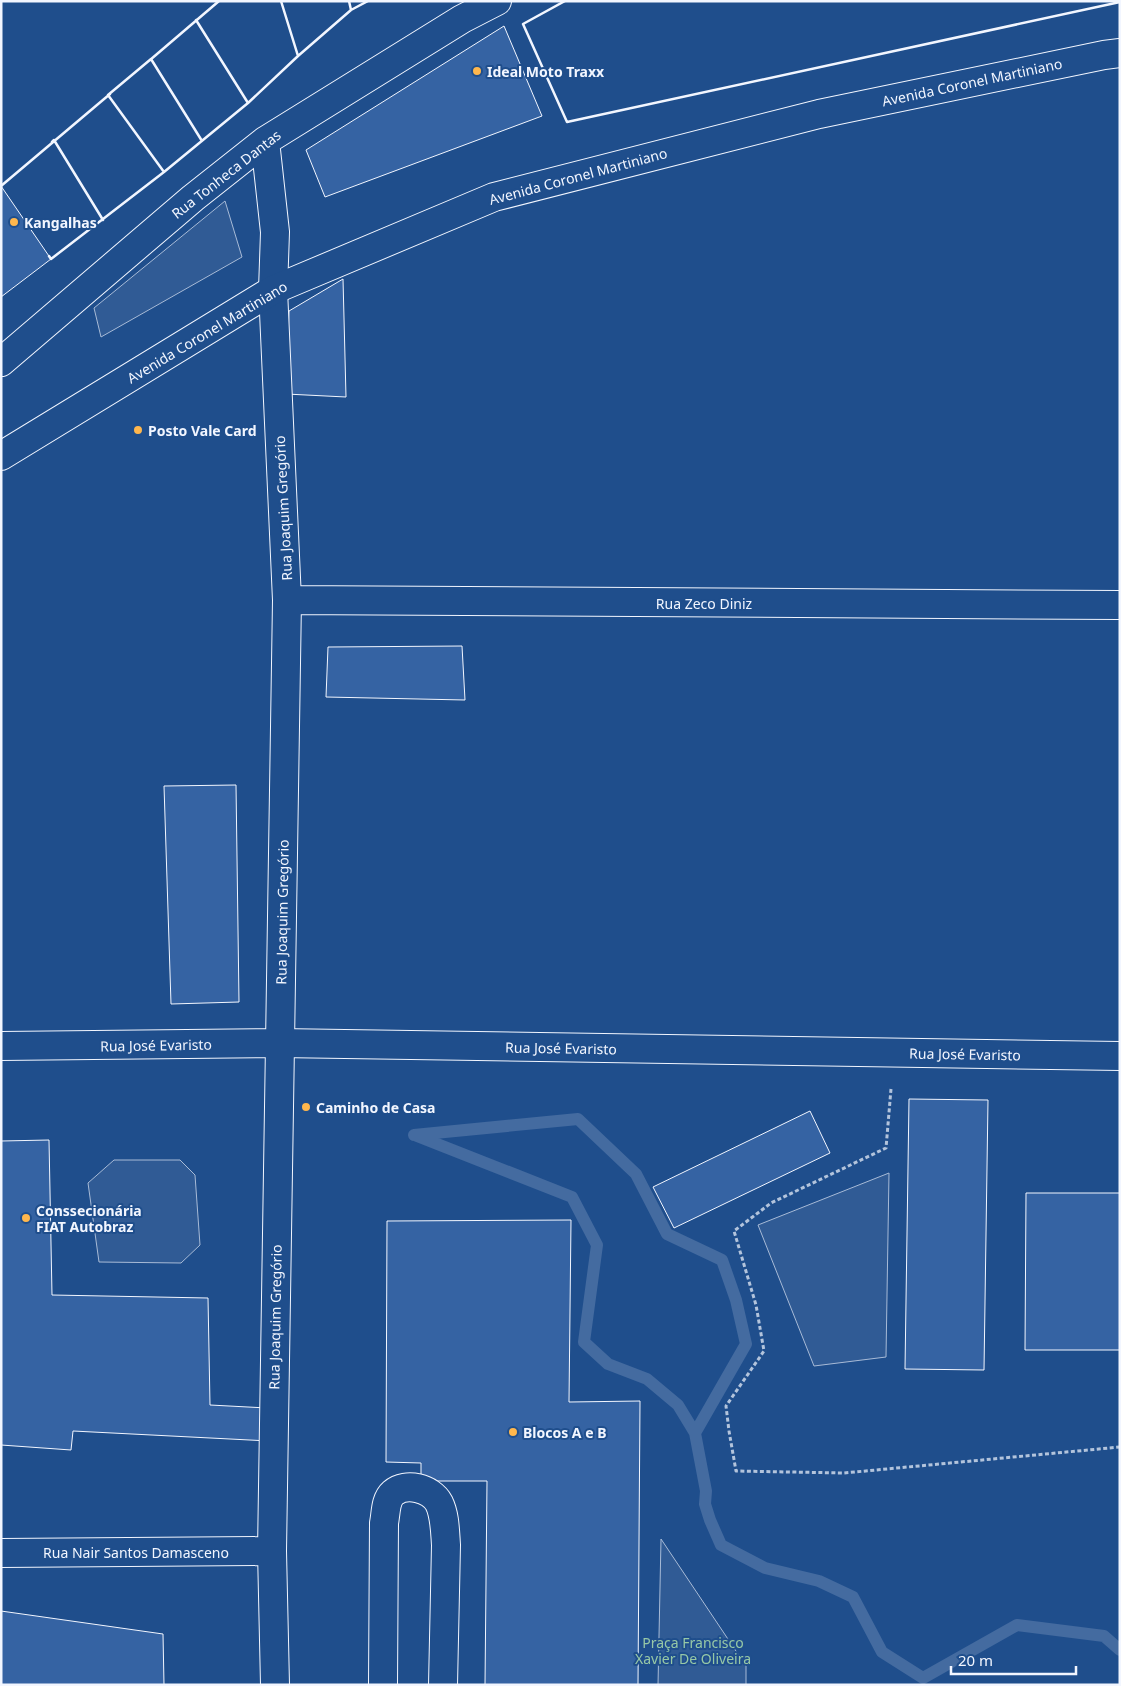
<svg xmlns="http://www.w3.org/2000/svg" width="1121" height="1686" font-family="'Noto Sans',sans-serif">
  <rect width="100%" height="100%" fill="#1f4e8c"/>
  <path fill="#305b95" stroke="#a8bbd7" d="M225,201l17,56 -141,80 -7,-29z
    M114,1160h66l15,15 5,70 -19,18 -82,-1 -11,-79z
    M889,1173l-3,184 -72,9 -56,-141z
    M661,1539l85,127v19h-88z"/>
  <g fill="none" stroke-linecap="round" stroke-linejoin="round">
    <path stroke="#446ba0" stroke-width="12" d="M414,1135l164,-16 58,55 31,60 55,26 14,40 10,44 -51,89 11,58 -1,13 5,16 11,25 44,23 54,13 34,16 29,55 41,26 94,-53 87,11 16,14
      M417,1136l155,61 25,48 -13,97 24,22 39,15 31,26 17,28"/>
  </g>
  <path fill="#3563a3" stroke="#f2f6ff" d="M504,26l38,90 -217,81 -19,-47z
    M1,186l50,73 -50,38z
    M343,279l3,118 -60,-3 3,-83z
    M462,646l3,54 -139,-3 2,-50z
    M236,785l3,217 -68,2 -7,-218z
    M909,1099l79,1 -4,270 -79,-1z
    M810,1111l20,42 -156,75 -21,-41z
    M49,1140l3,155 156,3 2,107 57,3 2,33 -196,-10 -2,19 -70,-5v-304z
    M1026,1193h94v157h-95z
    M571,1220l-2,182 71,-1 -2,284h-153l2,-204h-66v-18l-35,-1 1,-241z
    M1,1611l162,23 1,51h-163z"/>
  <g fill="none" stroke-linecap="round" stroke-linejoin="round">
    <defs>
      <path id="minor" d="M265,141l10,91 -2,58 14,310 -15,951 3,134
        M1,362l192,-164 72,-57 197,-122 35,-18
        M287,600l833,5
        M1,1046l278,-3 841,13
        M1,1553l271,-2
        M383,1685l1,-162c2,-9 1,-23 9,-30 13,-11 38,-5 46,10 6,12 6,28 7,42l-3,140"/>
      <path id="major" d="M1,456l272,-166 221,-93 325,-83 285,-59 16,-2"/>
    </defs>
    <use href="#minor" stroke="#f2f6ff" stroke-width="30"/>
    <use href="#major" stroke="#f2f6ff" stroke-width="30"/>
    <path stroke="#b3c4dc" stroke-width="3" stroke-dasharray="4 2.5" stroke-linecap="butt" d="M891,1089l-5,59 -115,55 -37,28 22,74 8,46 -38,55 3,25 7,40 108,2 276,-26"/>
    <use href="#minor" stroke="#1f4e8c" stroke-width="28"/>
    <use href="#major" stroke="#1f4e8c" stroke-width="28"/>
    <path stroke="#f2f6ff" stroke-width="2.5" d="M281,1l17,55 53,-46
      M349,1l2,9 17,-9
      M565,1l-42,23 44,98 553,-120
      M196,20l52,83 50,-47
      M150,60l69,-59
      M202,141l-51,-82 -43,36 56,77 84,-69
      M52,142l2,-2 49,80
      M1,186l109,-92
      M49,256l2,3 113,-87"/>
  </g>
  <g fill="#ffb74d" stroke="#1f4e8c" stroke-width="2">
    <circle cx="477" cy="71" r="5"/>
    <circle cx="14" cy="222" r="5"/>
    <circle cx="138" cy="430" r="5"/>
    <circle cx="306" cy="1107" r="5"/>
    <circle cx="26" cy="1218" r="5"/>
    <circle cx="513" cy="1432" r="5"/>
  </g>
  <g text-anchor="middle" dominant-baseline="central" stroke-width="4" stroke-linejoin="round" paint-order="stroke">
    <g font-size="14" font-weight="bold" fill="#f2f6ff" stroke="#1f4e8c" text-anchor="start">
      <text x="487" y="71">Ideal Moto Traxx</text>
      <text x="24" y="222">Kangalhas</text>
      <text x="148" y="430">Posto Vale Card</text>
      <text x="316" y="1107">Caminho de Casa</text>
      <text x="36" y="1210">Conssecionária<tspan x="36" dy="16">FIAT Autobraz</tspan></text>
      <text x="523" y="1432">Blocos A e B</text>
    </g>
    <g font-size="14" fill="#f2f6ff" stroke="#1f4e8c">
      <text transform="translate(972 82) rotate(-12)">Avenida Coronel Martiniano</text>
      <text transform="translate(226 174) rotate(-38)">Rua Tonheca Dantas</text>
      <text transform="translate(578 176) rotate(-15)">Avenida Coronel Martiniano</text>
      <text transform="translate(207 332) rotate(-31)">Avenida Coronel Martiniano</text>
      <text transform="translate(283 508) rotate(-93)">Rua Joaquim Gregório</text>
      <text x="704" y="603">Rua Zeco Diniz</text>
      <text transform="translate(282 912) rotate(-89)">Rua Joaquim Gregório</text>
      <text transform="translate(156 1045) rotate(-1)">Rua José Evaristo</text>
      <text transform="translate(561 1048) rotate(1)">Rua José Evaristo</text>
      <text transform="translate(965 1054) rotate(1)">Rua José Evaristo</text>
      <text transform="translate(275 1317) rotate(-89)">Rua Joaquim Gregório</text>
      <text x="136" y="1552">Rua Nair Santos Damasceno</text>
    </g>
    <g font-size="14" fill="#97c8a6" stroke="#1f4e8c">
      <text x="693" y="1642">Praça Francisco<tspan x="693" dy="16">Xavier De Oliveira</tspan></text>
    </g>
  </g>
  <rect width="1121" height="1686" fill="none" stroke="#f2f6ff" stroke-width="5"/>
  <path d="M951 1666v8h125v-8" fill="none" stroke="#f2f6ff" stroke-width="2.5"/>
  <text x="958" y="1666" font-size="15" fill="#f2f6ff" stroke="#1f4e8c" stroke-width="4" paint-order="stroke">20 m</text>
</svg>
